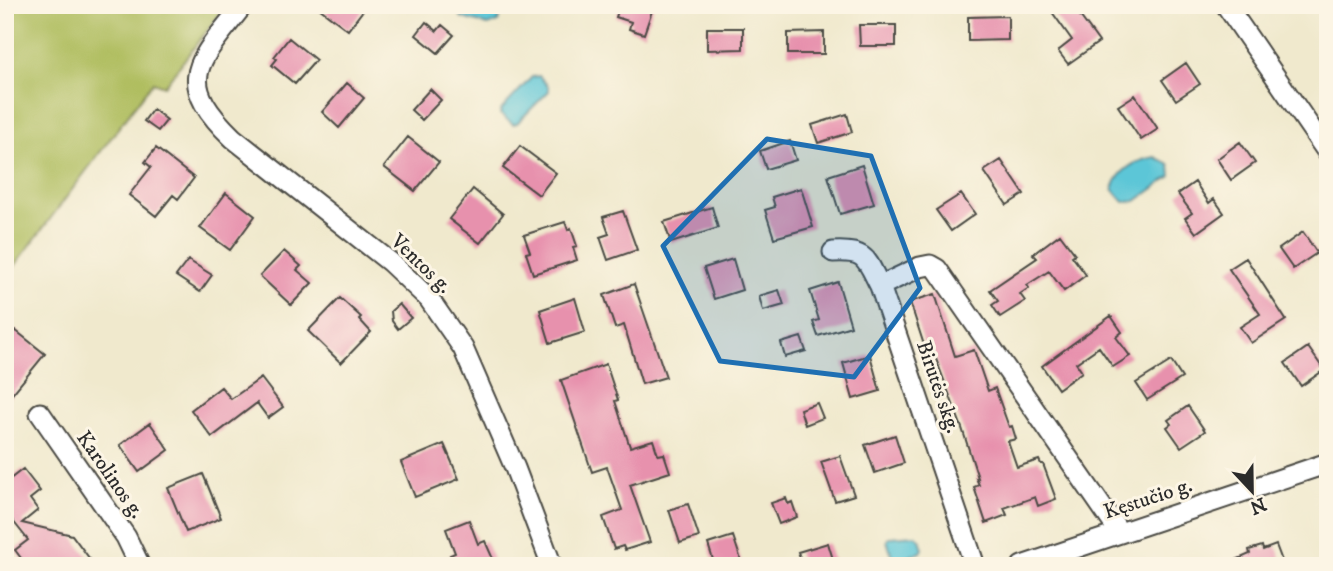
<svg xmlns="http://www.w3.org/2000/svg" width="1333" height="571" font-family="'IM FELL DW Pica',serif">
  <rect width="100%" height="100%" fill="#fcf5e5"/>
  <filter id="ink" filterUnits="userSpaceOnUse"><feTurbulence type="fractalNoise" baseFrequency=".0143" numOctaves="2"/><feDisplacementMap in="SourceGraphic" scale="14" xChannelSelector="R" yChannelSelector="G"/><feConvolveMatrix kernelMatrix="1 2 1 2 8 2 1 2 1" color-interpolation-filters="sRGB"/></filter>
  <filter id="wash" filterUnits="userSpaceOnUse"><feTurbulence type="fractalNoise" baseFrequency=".00686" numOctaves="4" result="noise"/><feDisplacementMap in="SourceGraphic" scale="28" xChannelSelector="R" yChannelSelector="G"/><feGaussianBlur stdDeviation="1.57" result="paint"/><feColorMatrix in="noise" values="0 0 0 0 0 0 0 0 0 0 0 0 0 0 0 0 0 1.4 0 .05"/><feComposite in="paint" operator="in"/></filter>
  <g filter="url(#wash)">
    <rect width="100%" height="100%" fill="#f0e9cd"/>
    <path fill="#b0be61" stroke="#6e7446" stroke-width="2" d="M5,5h222l-63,81 -11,-4 -148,197z"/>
    <path fill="#5cc6d7" stroke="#447881" stroke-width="2" d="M503,5l1,3 -6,14 -10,3 -26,-7 -8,-12z
      M539,76l9,10 1,5 -32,32 -4,1 -13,-10 2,-5 30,-32z
      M1155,157l15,8 1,11 -35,25 -12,1 -11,-13c5,-19 23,-29 42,-32z
      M915,535l5,4 3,10 -2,3 -24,9 -4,-1 -6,-20 3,-3z"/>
    <g id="blocks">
      <path fill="#e791ad" d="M315,5h52l-19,25z
        M620,5h34l-10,29 -15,-5 2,-7 -15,-5z
        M1047,5h17l5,7 6,-3 24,33 -31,22 -10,-13 14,-11z
        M1008,16v24l-40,1v-24z
        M426,22l11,9 5,-6 12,10 -16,18 -22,-18z
        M859,25h37v21h-36z
        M707,28h36v21l-36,1z
        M824,32v22h-36v-21z
        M289,38l27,22 -21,24 -23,-19 5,-6 -3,-2z
        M1186,63l14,21 -24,16 -14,-20z
        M347,83l17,15 -25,30 -17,-16z
        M430,89l11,11 -19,20 -11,-10z
        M1135,95l23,34 -17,11 -23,-34z
        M153,109l14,11 -9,11 -14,-10z
        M847,114l5,18 -34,11 -6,-18z
        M408,137l31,25 -24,29 -31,-24z
        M790,141l6,19 -30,9 -6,-18z
        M1240,142l15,21 -24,17 -14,-21z
        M520,146l36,27 -17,22 -36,-27z
        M156,148l38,30 -16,21 -5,-4 -17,21 -27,-21 22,-28 -6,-5z
        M1001,160l23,34 -17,11 -23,-34z
        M862,165l12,39 -34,10 -12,-38z
        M1195,182l14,21 5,-4 10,14 -28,20 -11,-15 7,-5 -14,-19z
        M801,188l12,39 -39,11 -9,-28 10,-3 -3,-10z
        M473,189l30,25 -23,29 -31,-24z
        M226,193l29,23 -25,34 -30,-22z
        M961,194l14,20 -24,17 -15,-21z
        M712,207l6,21 -47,15 -7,-21z
        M623,211l14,39 -29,10 -8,-23 9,-3 -6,-17z
        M565,222l3,8 3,-2 6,18 -4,1 4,13 -44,14 -7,-21 4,-1 -6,-17z
        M1303,232l14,21 -24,16 -14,-20z
        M1060,234l15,20 -3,2 14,19 -22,16 -15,-20 -22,14 2,3 -9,6 5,7 -25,16 -8,-12 6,-4 -8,-11 47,-32 -4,-4z
        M284,251l17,15 -4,4 15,13 -21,22 -31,-29z
        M1246,258l40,62 -35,23 -11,-16 20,-13 -31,-45z
        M733,259l9,31 -28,9 -10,-31z
        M188,260l24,15 -12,17 -24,-16z
        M838,282l13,44 -33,10 -5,-14 6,-2 -9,-29z
        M634,284l32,93 -24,7 -18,-59 -9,3 -11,-33z
        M779,290l5,15 -21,6 -4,-15z
        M935,294l20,62 19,-6 14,41 7,-3 14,39 3,-1 4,13 -8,2 9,26 22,-7 2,4h2l13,35 -18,7 -3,-9 -31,11 3,7 -21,8 -12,-36 5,-2 -3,-7h2l-16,-50 -32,-85 -6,2 -14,-43z
        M340,298l21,19 -2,2 12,13 -30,31 -33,-32z
        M575,298l10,34 -35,11 -10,-33z
        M399,304l12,14 -13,11 -6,-8 -1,-10z
        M1111,316l11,16 -6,5 14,19 -17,11 -14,-20 -23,16 6,9 -24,17 -16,-23z
        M15,330l30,24 -40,49v-61z
        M801,337l5,14 -21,6 -4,-14z
        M1308,347l16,23 -23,16 -16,-23z
        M870,355l10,36 -27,8 -10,-36z
        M1171,361l11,17 -35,22 -11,-17z
        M606,364l12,36 -3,1 15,46 23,-7 5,15 6,-1 6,18 -40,13 20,57 -25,8 -2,-4 -9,3 -11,-32 19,-7 -15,-43 -15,5 -31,-92z
        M261,378l22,29 -15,11 -11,-15 -45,34 -21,-27 30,-23 10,12z
        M817,403l6,15 -18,7 -5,-16z
        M1188,406l17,25 -24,16 -14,-20 4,-3 -3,-4z
        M150,423l19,27 -30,22 -19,-27z
        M895,435l9,28 -29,10 -10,-28z
        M444,444l15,35 -44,18 -14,-35z
        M840,456l14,39 -19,6 -14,-39z
        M23,469l17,22 -10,8 8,11 -16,13 50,12 23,31h-68l-12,-16 13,-10 -23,-29v-28z
        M203,474l18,44 -35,14 -18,-44z
        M786,498l2,6 4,-2 5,15 -18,7 -8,-21z
        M688,504l11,33 -19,6 -11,-33z
        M469,520l9,24 7,-3 8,18 -18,7h-20l-5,-11 5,-2 -9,-24z
        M733,536l10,30h-28l-7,-22z
        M828,543l7,23h-32l-5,-14z
        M1276,545l8,21h-62l28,-12 -1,-4 13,-4 1,4z"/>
    </g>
  </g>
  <g filter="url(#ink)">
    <use href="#blocks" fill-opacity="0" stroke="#494843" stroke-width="2"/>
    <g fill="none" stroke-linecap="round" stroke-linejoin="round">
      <defs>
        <path id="minor" d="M243,5c-44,57 -71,74 -10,133l157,124 39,37 34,49 52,120 37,98
          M1226,5l102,148
          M833,252c34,-2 33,7 47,34l95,280
          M880,286l40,-19 10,-2 7,4 183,264
          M40,413l86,124 14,29
          M1022,566l306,-103"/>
      </defs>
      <use href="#minor" stroke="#494843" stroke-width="23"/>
      <use href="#minor" stroke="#fff" stroke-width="19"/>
    </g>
  </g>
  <path fill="#1f6fb2" fill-opacity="0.2" stroke="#1f6fb2" stroke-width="5" stroke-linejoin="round" d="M767,139l104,17 49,132 -66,89 -134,-16 -57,-115z"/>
  <g text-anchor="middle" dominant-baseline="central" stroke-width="6" stroke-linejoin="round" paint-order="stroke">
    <g font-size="21" fill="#2b2b2b" stroke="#fcf5e5">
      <text transform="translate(421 264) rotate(44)">Ventos g.</text>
      <text transform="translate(938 387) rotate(71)">Birutės skg.</text>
      <text transform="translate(110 475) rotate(55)">Karolinos g.</text>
      <text transform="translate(1148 499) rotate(-18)">Kęstučio g.</text>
    </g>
  </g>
  <rect width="1333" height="571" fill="none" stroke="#fcf5e5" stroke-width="28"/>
  <g transform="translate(1252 491) rotate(158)" stroke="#fcf5e5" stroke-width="5" paint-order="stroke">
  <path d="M0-5L12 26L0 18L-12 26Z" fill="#2b2b2b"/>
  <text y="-10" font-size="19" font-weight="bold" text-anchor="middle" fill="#2b2b2b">N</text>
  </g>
</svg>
